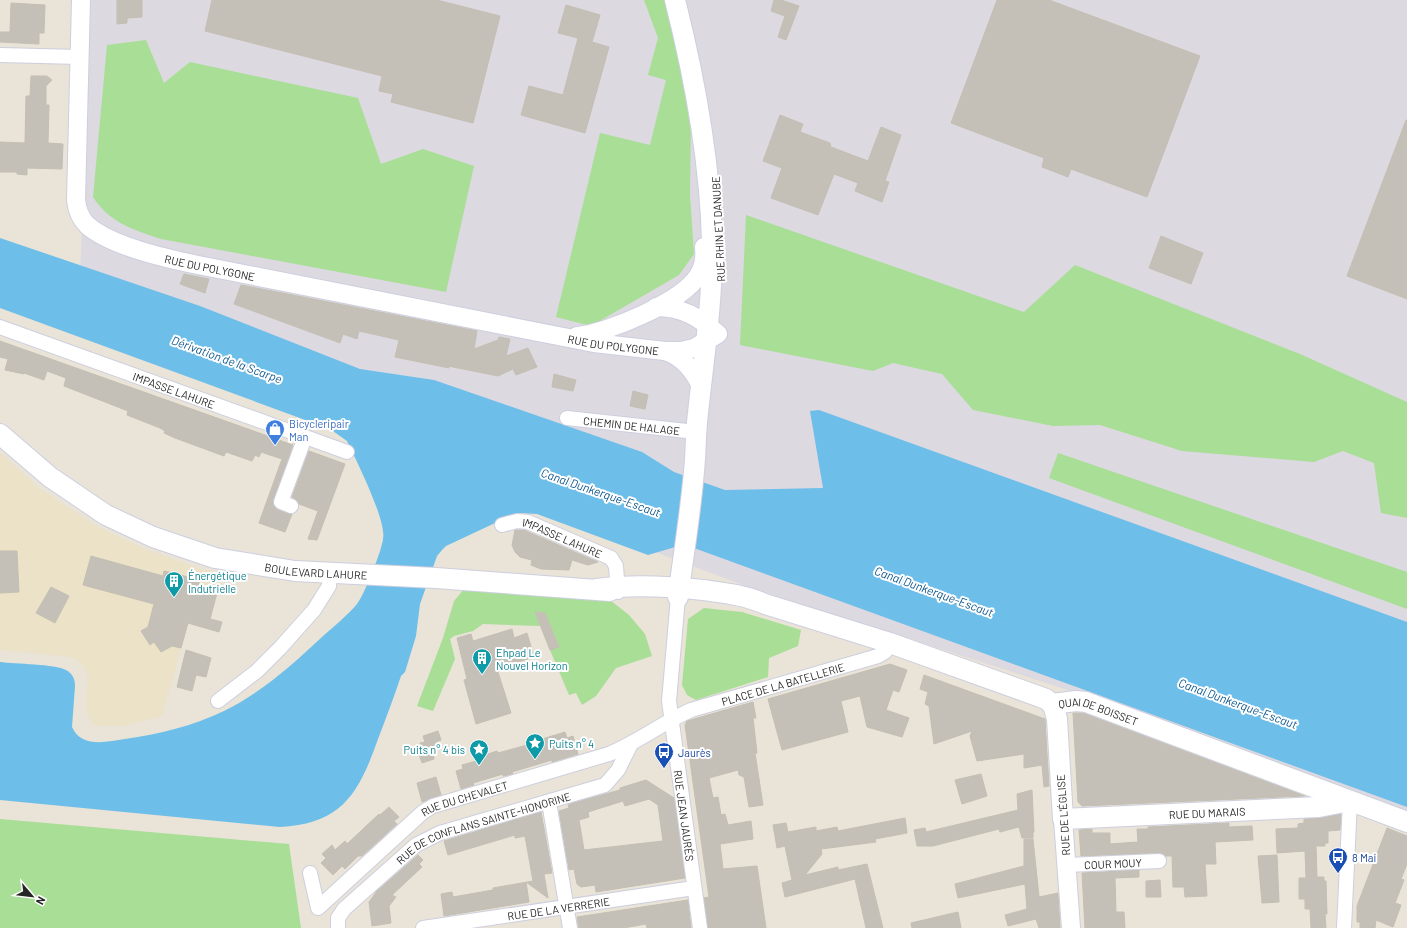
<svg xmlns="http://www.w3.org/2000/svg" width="1407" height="928" font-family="Barlow,sans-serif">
  <rect width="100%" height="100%" fill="#e9e3d8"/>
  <path fill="#dcd9e1" d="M91,0h1316v814l-206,-81 -458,-148 -346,-130 -319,-130z"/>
  <path fill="#ebe2c7" d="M0,453l40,36 56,37 49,23 58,21 19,4 -14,54 -20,-4 -26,92 -37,10h-25l-8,-2 -6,-14 2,-33 -5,-11 -7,-7 -12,-3 -64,-6z"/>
  <path fill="#a8de95" d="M644,0h23l24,109 -1,86 4,59 -15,21 -88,51 -35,-9 44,-184 50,12 16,-65 -18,-5 10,-37z
    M146,40l18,43 26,-21 168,36 23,66 42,-15 51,17 -28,126 -285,-53c-29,-10 -51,-16 -68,-42l14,-152z
    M746,215l278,97 51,-47 225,89 107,48v116l-26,-5 -7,-50 -31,-12 -29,11 -132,-11 -82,-26 -47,1 -80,-16 -31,-36 -49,-11 -20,8 -133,-26z
    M1058,453l349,119v37l-358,-131z
    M465,588l141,9 23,18 16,19 7,22 -36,12 -20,28 -14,9 -6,-12 -7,2 -19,-45 9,-4 -14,-33 -10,-1 5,14 -57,-2 -10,7 -19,5 -4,3 5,20 -22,52 -16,-5 26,-68 11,-37z
    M704,608l38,4 59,18 -3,16 -29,12 -1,19 -72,23 -9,-5 -5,-10 6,-66z
    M0,819l289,25 12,84h-301z"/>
  <path fill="#6dbee9" d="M0,238l200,68 160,63 74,11 208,72 32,20 51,18 98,-2 -13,-77 9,-1 588,212v185l-713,-259 -19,-1 -27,8 -111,-41 -17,-1 -8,2 -66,31 -4,4 -5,6 -17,48 -4,32 -11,36 -4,4c-7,21 -15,42 -23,63 -19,54 -36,85 -98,88l-280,-27v-138c14,2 56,2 66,8 7,4 9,9 9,16l-3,41c9,21 34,15 53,12 34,-5 68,-13 99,-28 37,-18 68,-46 98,-74 12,-11 25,-21 35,-33 7,-8 25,-54 26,-65 4,-18 -27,-79 -36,-98l-17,-12 -330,-121z"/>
  <path fill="#c4c0b8" stroke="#c4bfb2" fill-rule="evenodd" d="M117,0h25v17l-15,1v5l-10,1z
    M212,0h225l63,16 -27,107 -82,-21 2,-8 -14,-3 3,-15 -177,-45z
    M774,0h7l18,6 -13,34 -8,-3 7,-21 -14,-5z
    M997,0h52l151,56 -53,141 -76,-28 -3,8 -26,-10 2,-9 -93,-35z
    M11,3l34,2 -1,28h-5v11l-39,-2v-10h10z
    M566,5l34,10 -8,27 17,5 -24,86 -64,-18 8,-29 34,9 15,-57 -20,-5z
    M31,76h16l5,4 -6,6v19h3l-1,38 15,1 -1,25 -35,-1v7l-10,-1v-2h-17v-30l25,1 1,-47h4z
    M780,115l23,9 -3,8 30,11 1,4 37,14 13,-34 20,8 -16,46 4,1 -7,20 -27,-11 3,-8 -24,-9 -16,41 -47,-17 11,-30 -19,-7z
    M1406,120h1v179l-60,-23z
    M1161,236l42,17 -12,31 -42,-16z
    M184,274l25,5 -4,14 -25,-9z
    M241,285l236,46 -3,18 24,-9 1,-3 11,2 -4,17 22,-8 9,19 -21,8 -3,-6 -15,7 -50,-10 1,2 -54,-11 4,-17 -40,-9 -2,8 -14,-5 -3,9 -106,-39z
    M0,341l293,104 -20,58 5,7 14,4 -7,18 -26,-9 23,-64 -21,-7 -2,5 -4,-2 -3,6 -26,-9 -2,4 -49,-18 -11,-5 1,-2 -5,-3 -33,-13 1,-4 -64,-25 2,-8 -19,-7 -3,9 -20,-7v1l-19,-4 3,-11 -8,-2z
    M554,374l22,6 -3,11 -21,-4z
    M633,391l15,4 -3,14 -15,-3z
    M309,451l36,13 -28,76 -9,-1 10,-28 -19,-7 -7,-7z
    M515,530h9l9,4 65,28 -10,3 -16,-5 -3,10 -28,-1 -10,-4 1,-5 -12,-3 -5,-5 -3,-7z
    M0,551h17l2,41 -19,1z
    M91,556l72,20 1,-5 36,9 -2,7 19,6 -7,26 12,3 -3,10 -31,-9 -7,25 -9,-2 -11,6 -7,-10 -4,3 -9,-14 7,-4 6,-23 -71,-19z
    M51,587l18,9 -14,27 -19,-10z
    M535,612l10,1 14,34 -9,3z
    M512,629l2,9 13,-5 7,24 -37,12 14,44 -35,11 -12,-44 3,-1 -10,-41 14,-4 2,7z
    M186,650l25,8 -5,19 -10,-2 -4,16 -15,-4z
    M890,664l17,6 -8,22 -6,-2 -7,20 23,8 -7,19 -35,-10 -7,-31 -19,5 7,31 -66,18 -14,-51z
    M924,675l121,44 4,67 -5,1 -2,-22 -18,3v-14l-47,7 -7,-25 2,-5 -38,13 -5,-38 -4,-2 3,-12 -8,-3z
    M753,702l3,16h-3l4,35h-2l8,52 -14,2 -5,-30 -5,-2 -1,-5 -29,8 4,20 5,-1 3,18 4,-1 3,11 23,-4 2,18 -33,5 3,25 34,-3 9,62h-58l-4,-30 5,-1 -24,-172 2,-4z
    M1073,713h10l222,83 -223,10 -4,-4z
    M438,731l3,9 -5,2 1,3 -5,2 2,12 -12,4 -4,-12 4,-1 -2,-7 5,-1 -2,-6z
    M565,732l2,6 6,-2 5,18 -26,8v-2l-40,12 1,2 -10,2v-2l-30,9 1,2 -13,4 -5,-18 7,-2 -1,-4 18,-5 -1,-3 18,-6 1,2 29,-8 -1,-4 12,-3 1,2z
    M981,774l6,22 -25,8 -7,-24z
    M436,777l5,18 -19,7 -5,-19z
    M646,780l28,18 11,80 -89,14 -1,-7 -14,2 -4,-3 -3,-15 -5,1 -10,-59 10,-3 -1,-3 5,-2 47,-13v-2zM649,799l9,6 5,36 -79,9 -5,-30 10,-3 -1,-5 35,-11 2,5z
    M1032,790l2,42h-1v6h-11l-3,-11 -19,5 -1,-3 -66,17h-16l-3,-16 11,-2 1,4 92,-22 -1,-16z
    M389,807l10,10 -5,4 3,3 -35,32h-4l-13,13 -3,-3 -9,9 -12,-12 5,-5 -4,-4 10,-9 3,5 10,-9 2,3 32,-30 1,1z
    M541,812l11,61 -8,1 4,24 -22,-16 3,20 -85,14 -3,-22 11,-2 1,5 40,-7v-2l40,-7 -8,-45 -10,2v-3l-67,20 -4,-14z
    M1341,814l-1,16 -12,1v12h-3v3h-9l1,31h7v4h2l1,33h-2l1,14h-15l-1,-19h-5v-10h-6v-21h7l-1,-27 -28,2 -1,-24 22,-1v-4l6,-1v-4z
    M905,818l2,15 -32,6 1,3 -55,7 1,5 -17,21 33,-8v3l29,-6 16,64h-17l-11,-49 -70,18 -3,-14 10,-3 -7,-34 -8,2 -4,-23 13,-2 2,9 28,-5v4l21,-4 1,4z
    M1229,823v4l23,-1 1,14 -38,2 1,22h-11l2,32 -22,1 -1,-10h-11l-1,-31h-6l-7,-3 -78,3 -2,-26 13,-1v4h18v11l28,-2 -1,-13h11v-2z
    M1387,828l20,8v28l-6,15 3,1 -9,23 6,2 -8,22 -17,-7 -1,8h-15v-6h-3v-16z
    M1024,839h9l6,58 19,-4 2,35h-21l-3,-9 -28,7 -3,-11 22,-6 -2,-25 -67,14 -3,-14 69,-18z
    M418,855l5,5 -4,4 3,3 -30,28 4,2 -7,9 2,17 -19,3 -3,-24 8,-11z
    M1277,855l2,47 -17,1 -4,-47z
    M1139,870v7l-24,1 1,34h8l1,16h-40l-3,-55z
    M1160,880l1,17h-15v-16z
    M688,900l3,28h-44l-1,-4 -23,4h-44l-2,-11z
    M958,912l3,16h-49l-1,-5z"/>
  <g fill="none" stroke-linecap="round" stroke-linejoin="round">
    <defs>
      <g id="minor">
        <path d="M0,55l80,2"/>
        <path id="s1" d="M0,327l347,125"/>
        <path id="s2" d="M567,418l129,14"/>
        <path d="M291,506l-10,-4 24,-65"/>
        <path id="s3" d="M502,525l15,-4 11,1 83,36 5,8 2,26"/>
        <path id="s4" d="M678,597l-9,104 31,227"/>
        <path d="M218,701l39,-30 23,-23 34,-38 15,-24 1,-13"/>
        <path d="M549,802l21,126"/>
        <path id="s5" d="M1067,865l92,-4"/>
        <path id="s6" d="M310,873l8,35 105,-96 10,-6 176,-52c29,-12 53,-31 82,-44l187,-54 7,-4 5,-9"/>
        <path id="s7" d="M338,928v-10l6,-9 72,-64 24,-12 165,-48 13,-15 13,-26"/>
        <path id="s8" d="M423,928l271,-40"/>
        <path d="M1344,928l6,-127"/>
      </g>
      <g id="tertiary">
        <path id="s9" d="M81,0l-5,200c1,10 4,18 11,25 23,21 81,34 111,40l396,78 71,8h16l13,-3 24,-14c-19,-17 -36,-27 -62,-27"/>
        <path d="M577,336c31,-3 104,-34 121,-60 6,-10 7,-18 6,-29"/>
        <path d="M665,351c18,6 28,19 36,35"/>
        <path d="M1063,819l8,109"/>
      </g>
      <g id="secondary">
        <path d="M675,0c20,79 35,160 37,242 1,58 -8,114 -14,171 -2,15 -2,30 -3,46 -3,45 -11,92 -17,138"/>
        <path id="s10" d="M0,434l50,43 56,38 47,22 62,21 80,13 141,7 174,13"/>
        <path id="s11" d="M597,589c36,-5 70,-3 106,1 22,3 42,5 62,14l125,39 156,56 7,6 4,14 6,100 256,-12 31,-6"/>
        <path id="s12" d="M1052,704l24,-3 10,1 321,120"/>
      </g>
    </defs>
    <use href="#minor" stroke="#cdcfdf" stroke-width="16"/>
    <use href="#tertiary" stroke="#cdcfdf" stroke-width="20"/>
    <use href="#secondary" stroke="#cdcfdf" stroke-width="22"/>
    <use href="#minor" stroke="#fff" stroke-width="14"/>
    <use href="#tertiary" stroke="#fff" stroke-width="18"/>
    <use href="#secondary" stroke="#fff" stroke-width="20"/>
  </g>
  <defs>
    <symbol id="shop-pin" viewBox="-11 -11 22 30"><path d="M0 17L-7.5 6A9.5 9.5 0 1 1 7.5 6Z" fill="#3f7fe0" stroke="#fff"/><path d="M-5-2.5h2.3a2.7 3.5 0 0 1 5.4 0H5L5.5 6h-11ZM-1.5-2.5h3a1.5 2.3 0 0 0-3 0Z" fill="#fff"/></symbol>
    <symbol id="building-pin" viewBox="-11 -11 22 30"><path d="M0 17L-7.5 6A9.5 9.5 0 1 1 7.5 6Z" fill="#0f9aa8" stroke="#fff"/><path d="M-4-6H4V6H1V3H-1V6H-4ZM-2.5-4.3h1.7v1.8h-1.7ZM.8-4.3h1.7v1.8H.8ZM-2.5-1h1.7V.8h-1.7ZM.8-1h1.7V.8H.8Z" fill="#fff"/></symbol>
    <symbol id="sight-pin" viewBox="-11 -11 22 30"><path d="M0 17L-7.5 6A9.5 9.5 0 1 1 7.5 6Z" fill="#0f9aa8" stroke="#fff"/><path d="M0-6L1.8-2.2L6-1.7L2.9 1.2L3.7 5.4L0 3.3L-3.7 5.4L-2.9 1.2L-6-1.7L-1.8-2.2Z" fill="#fff"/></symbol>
    <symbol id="bus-pin" viewBox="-11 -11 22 30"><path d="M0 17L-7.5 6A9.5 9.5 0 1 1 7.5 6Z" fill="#1a4fb4" stroke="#fff"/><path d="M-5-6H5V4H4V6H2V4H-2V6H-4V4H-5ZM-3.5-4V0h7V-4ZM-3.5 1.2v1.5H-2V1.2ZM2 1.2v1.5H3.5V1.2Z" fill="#fff"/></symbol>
  </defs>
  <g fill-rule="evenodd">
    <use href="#shop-pin" x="264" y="418" width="22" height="30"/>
    <use href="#building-pin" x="163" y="570" width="22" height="30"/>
    <use href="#building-pin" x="471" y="647" width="22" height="30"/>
    <use href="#sight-pin" x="524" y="732" width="22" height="30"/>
    <use href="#sight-pin" x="468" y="738" width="22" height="30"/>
    <use href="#bus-pin" x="653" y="741" width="22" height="30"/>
    <use href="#bus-pin" x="1327" y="846" width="22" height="30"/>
  </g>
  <g text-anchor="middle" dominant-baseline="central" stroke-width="4" stroke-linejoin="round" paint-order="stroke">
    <g font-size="11" fill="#262626" stroke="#fff">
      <text transform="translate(718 229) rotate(-93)">RUE RHIN ET DANUBE</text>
      <text stroke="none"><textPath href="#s9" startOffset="359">RUE DU POLYGONE</textPath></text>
      <text stroke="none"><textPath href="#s9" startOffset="770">RUE DU POLYGONE</textPath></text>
      <text stroke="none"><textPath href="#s1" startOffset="185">IMPASSE LAHURE</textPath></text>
      <text stroke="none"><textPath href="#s2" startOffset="65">CHEMIN DE HALAGE</textPath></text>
      <text stroke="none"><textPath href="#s3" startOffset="64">IMPASSE LAHURE</textPath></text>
      <text stroke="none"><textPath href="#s10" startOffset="353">BOULEVARD LAHURE</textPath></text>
      <text stroke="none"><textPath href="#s6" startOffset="562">PLACE DE LA BATELLERIE</textPath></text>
      <text stroke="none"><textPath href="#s12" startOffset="48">QUAI DE BOISSET</textPath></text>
      <text stroke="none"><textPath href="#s6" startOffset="222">RUE DU CHEVALET</textPath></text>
      <text stroke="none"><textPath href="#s11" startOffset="735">RUE DU MARAIS</textPath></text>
      <text stroke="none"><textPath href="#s4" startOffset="220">RUE JEAN JAURÈS</textPath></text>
      <text transform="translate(1063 815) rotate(-94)">RUE DE L'ÉGLISE</text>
      <text stroke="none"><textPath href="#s7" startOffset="186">RUE DE CONFLANS SAINTE-HONORINE</textPath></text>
      <text stroke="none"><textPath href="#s5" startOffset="46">COUR MOUY</textPath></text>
      <text stroke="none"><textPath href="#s8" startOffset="137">RUE DE LA VERRERIE</textPath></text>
    </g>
    <g font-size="11" fill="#366cbe" stroke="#fff" text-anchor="start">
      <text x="289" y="423">Bicycleripair<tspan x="289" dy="13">Man</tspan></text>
    </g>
    <g font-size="11" fill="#0d838f" stroke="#fff" text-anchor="start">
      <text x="188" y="575">Énergétique<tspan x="188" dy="13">Indutrielle</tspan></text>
      <text x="496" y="652">Ehpad Le<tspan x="496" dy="13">Nouvel Horizon</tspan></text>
      <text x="549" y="743">Puits n° 4</text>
      <text x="465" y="749" text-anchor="end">Puits n° 4 bis</text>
    </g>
    <g font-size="11" fill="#164399" stroke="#fff" text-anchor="start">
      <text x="678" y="752">Jaurès</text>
      <text x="1352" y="857">8 Mai</text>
    </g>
    <g font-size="12" font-style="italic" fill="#125a8f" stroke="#fff">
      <text transform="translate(227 359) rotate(20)">Dérivation de la Scarpe</text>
      <text transform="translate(601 492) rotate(19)">Canal Dunkerque-Escaut</text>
      <text transform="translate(934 591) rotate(20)">Canal Dunkerque-Escaut</text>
      <text transform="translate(1238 703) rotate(20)">Canal Dunkerque-Escaut</text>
    </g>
  </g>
  <g transform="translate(32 896) rotate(118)" stroke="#ffffff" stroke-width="3" paint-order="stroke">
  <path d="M0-3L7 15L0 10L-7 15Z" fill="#262626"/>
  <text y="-6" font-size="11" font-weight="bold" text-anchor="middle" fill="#262626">N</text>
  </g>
</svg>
